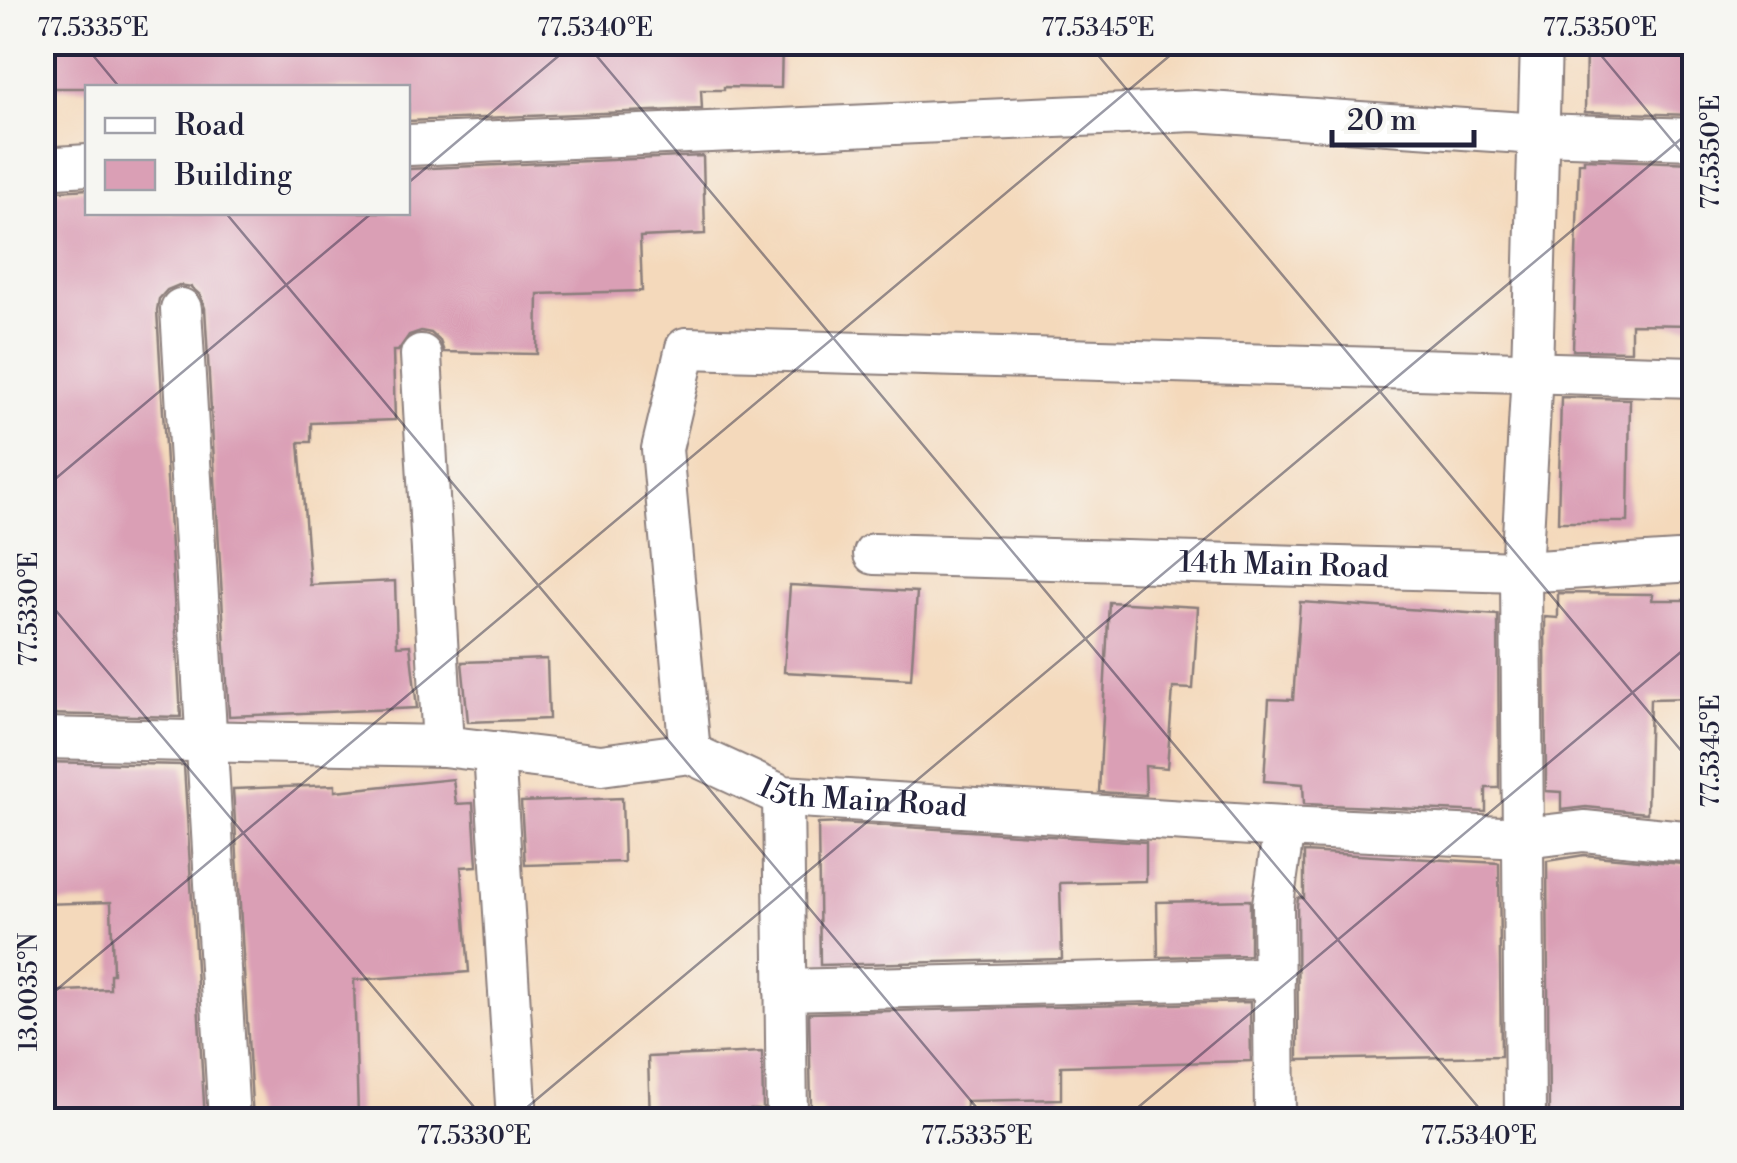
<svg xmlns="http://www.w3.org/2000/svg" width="1737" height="1163" font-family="'Libre Bodoni',serif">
  <rect width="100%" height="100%" fill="#f6f6f2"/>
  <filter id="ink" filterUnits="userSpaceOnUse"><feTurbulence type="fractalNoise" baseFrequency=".01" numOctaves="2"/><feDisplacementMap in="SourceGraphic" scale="20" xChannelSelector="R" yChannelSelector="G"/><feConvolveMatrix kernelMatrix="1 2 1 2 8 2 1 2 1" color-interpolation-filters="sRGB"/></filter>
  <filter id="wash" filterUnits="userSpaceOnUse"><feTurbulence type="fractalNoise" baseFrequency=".0048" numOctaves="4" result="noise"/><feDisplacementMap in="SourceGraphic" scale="40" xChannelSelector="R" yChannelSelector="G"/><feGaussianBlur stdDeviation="2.25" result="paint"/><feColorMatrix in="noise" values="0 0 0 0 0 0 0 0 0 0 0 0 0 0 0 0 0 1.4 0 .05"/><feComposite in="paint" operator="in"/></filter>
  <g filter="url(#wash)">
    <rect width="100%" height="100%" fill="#f4d9bb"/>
    <g id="blocks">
      <path fill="#da9fb5" d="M42,42h740l-1,46 -57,-1v3h-23l1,19 -294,12v-33h-366z
        M1586,42h108v73l-109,-3z
        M703,156l2,78 -65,3 2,54 -104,3 -1,60 -93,-2 -4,-11 -9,-8 -10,-2 -12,4 -11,16h-5l2,69 -84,3v19h-12l11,143 85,-4 2,65 13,-1 7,63 -188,8 -24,-408 -5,-13 -9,-8 -12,-2 -12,5 -8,9 -2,11 24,407 -139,-3v-522l46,-3v23h320v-43z
        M1584,159l110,4v162l-63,-1v27l-58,-1 6,-187h5z
        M1561,397l69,2 -2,123h-70z
        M790,585l127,7 -6,87 -127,-7z
        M1558,593l95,1 -1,6h42v98l-44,1 -3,114 -61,-6 -25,3v-18l-15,-1 -1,-174 13,1z
        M1109,602l89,5 -5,82 -20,-1 -6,80 -22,-2 1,29 -47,-3z
        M1300,602l198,13 1,173h-13v24l-182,-8 -1,-20 -39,-3 5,-82 24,1z
        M547,659l2,60 -81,3 -6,-60z
        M42,762l142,3 21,355h-163v-128l68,-3v-15h3l-2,-72 -69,2z
        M453,779l3,25 17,-1 4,63 -16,1 8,105 -115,8 4,136 -105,4 -20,-331 102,-4v6z
        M622,798l2,64 -99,3 -4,-63z
        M842,823l304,19v39l-86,2 2,76 -242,6 -2,-141z
        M1304,852l195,11 2,193 -203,4 -1,-154 1,-8h6z
        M1584,855l110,10v255h-145l-2,-259z
        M1250,900v55l-92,2 -1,-55z
        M1250,1002l1,59 -190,5v33l-95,2v19h-144v-12h-11l-2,-95z
        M762,1052l1,58h-13v10h-100l-2,-63z"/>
    </g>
  </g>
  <g filter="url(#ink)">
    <use href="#blocks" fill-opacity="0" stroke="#8b7e7b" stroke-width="2.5"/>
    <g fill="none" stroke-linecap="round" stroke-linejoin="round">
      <defs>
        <g id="minor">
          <path d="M408,145l786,-34 345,23 155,5"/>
          <path d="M42,168l46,-3"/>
          <path d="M181,309l48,811"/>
          <path d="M421,355l22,391"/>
          <path id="s1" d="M874,554l647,18 173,-11"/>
          <path id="s2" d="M42,738l401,8 158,19 89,-12 93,43 501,31 240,11 60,-7 110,11"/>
          <path d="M494,752l23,368"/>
          <path d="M690,753l-28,-304 24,-101 1008,29"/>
          <path d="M783,796l4,324"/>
          <path d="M785,990l489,-12"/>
          <path d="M1275,1120l-2,-216 11,-77"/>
          <path d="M1525,1120l-4,-548 11,-201 9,-329"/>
        </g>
      </defs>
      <use href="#minor" stroke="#8b7e7b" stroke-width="44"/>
      <use href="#minor" stroke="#fff" stroke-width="40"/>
    </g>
  </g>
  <path fill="none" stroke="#22223b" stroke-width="2.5" stroke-opacity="0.45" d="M82,42l38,46M585,42l904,1078M1087,42l607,724M1590,42l104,125M408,183l167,-141M225,212l762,908M42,490l331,-278M42,594l443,526M42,1002l1144,-960M512,1120l1182,-992M1123,1120l571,-479"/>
  <g text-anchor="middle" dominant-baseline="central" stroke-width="9" stroke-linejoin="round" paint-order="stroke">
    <g font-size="30" fill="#22223b" stroke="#f6f6f2">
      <text stroke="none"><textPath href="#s1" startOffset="410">14th Main Road</textPath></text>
      <text stroke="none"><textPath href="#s2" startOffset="832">15th Main Road</textPath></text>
    </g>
  </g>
  <rect width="1737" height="1163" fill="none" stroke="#f6f6f2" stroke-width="110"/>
  <rect x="85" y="85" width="325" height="130" fill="#f6f6f2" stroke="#a1a1a9" stroke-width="2.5"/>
  <rect x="105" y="118" width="50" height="15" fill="#ffffff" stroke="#a1a1a9" stroke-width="2.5"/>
  <text x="175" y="135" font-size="30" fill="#22223b">Road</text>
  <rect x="105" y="160" width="50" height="30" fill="#da9fb5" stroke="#a1a1a9" stroke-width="2.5"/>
  <text x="175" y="185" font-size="30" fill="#22223b">Building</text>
  <path d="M1332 130v15h142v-15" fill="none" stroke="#22223b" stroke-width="5"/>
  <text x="1347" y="130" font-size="30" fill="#22223b" stroke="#f6f6f2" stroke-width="8" paint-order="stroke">20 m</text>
  <rect x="55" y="55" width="1627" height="1053" fill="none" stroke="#22223b" stroke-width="4"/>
  <g font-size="25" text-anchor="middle" fill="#22223b">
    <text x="93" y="36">77.5335°E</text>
    <text x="595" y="36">77.5340°E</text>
    <text x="1098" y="36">77.5345°E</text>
    <text x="1600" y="36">77.5350°E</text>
    <text transform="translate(1710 152) rotate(-90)" y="9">77.5350°E</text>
    <text transform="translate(28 609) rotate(-90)" y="9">77.5330°E</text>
    <text transform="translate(1710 751) rotate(-90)" y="9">77.5345°E</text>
    <text transform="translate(28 992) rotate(-90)" y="9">13.0035°N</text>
    <text x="474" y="1144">77.5330°E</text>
    <text x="977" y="1144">77.5335°E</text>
    <text x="1479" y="1144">77.5340°E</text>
  </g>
</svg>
